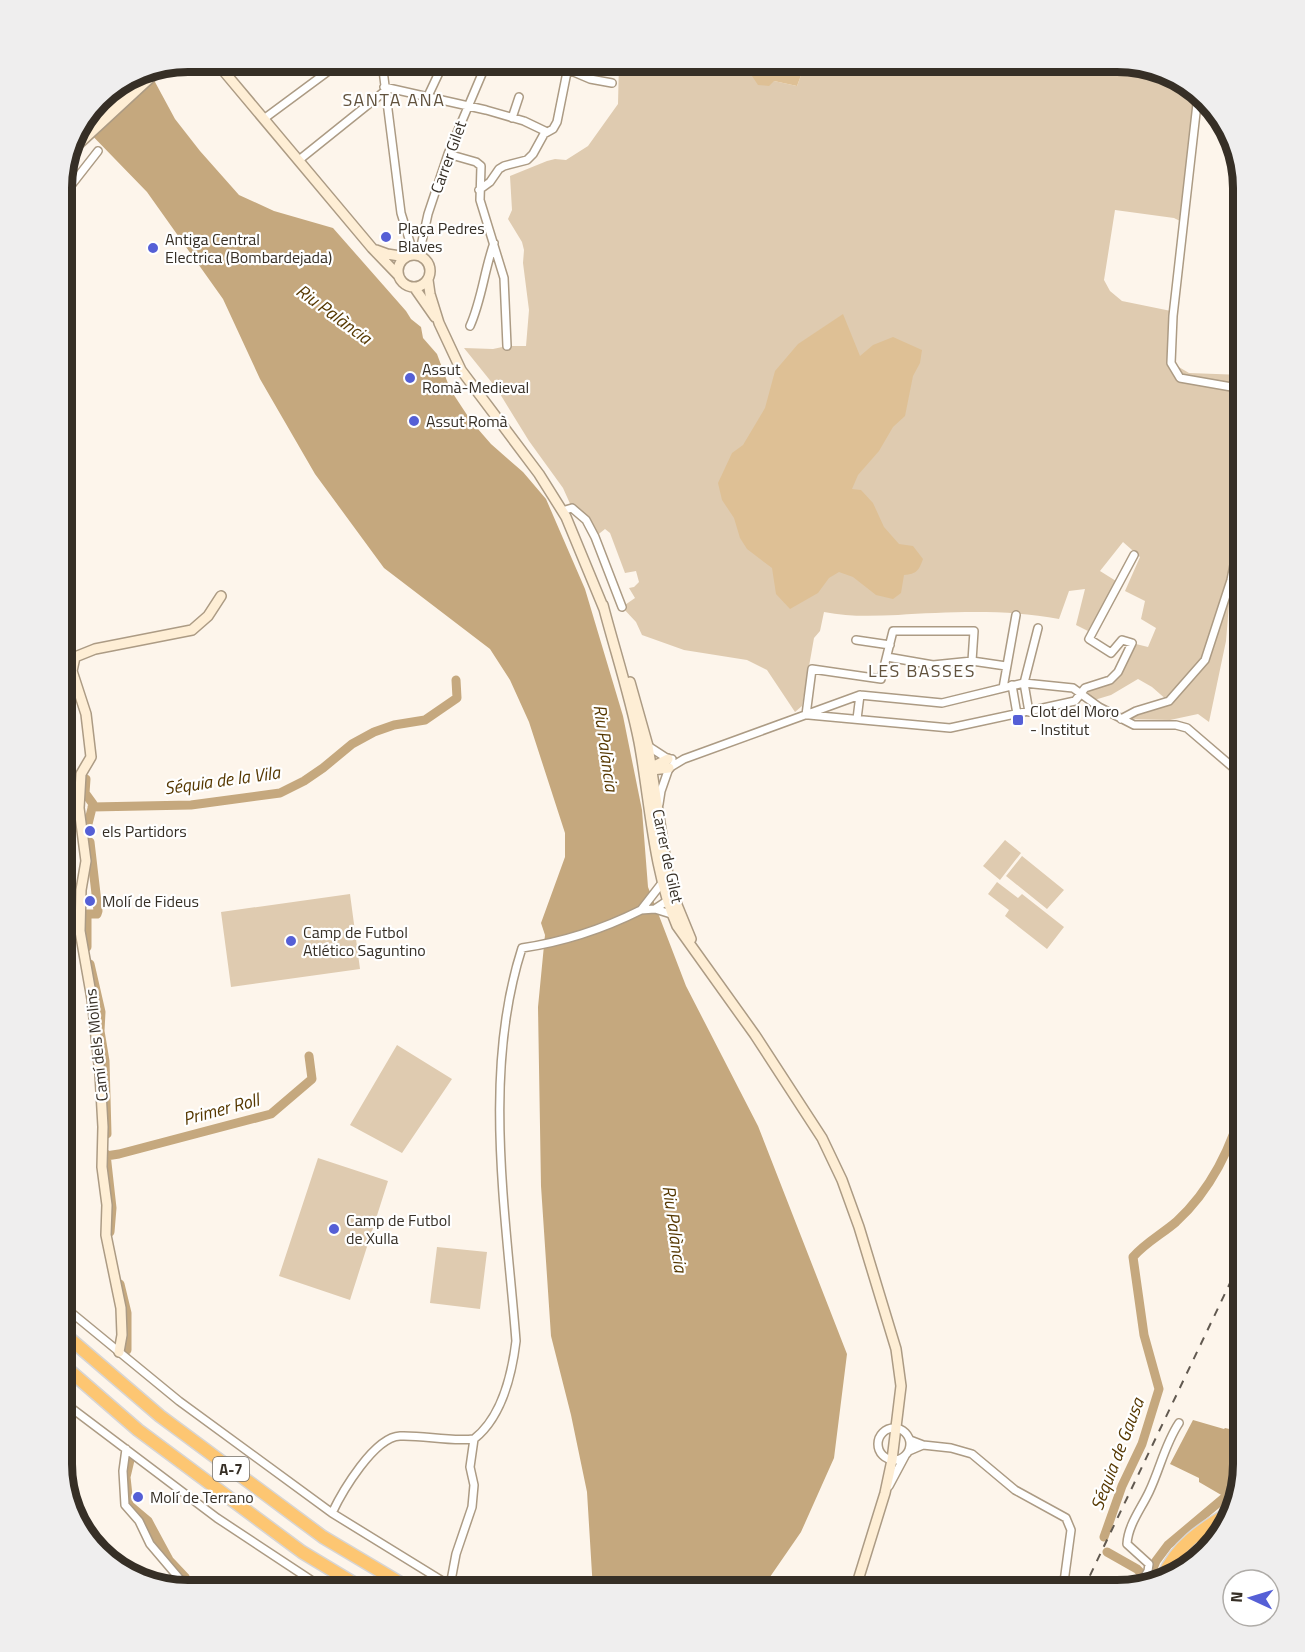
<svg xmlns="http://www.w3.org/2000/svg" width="1305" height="1652" font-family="'Titillium Web',sans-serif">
  <rect width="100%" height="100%" fill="#fdf5eb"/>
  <path fill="#dfcbb0" d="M619,62h130l-1,8 26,11 23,5 9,-24h319l55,17 18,16 -14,128 -10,-5 -59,-8 -11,70 6,11 12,10 49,10 1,52 17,10 54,2v144l-12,61 -5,61 -17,81 -11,-8 -28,6 -49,-1 47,-18 -16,-14 -14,-8 -27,16 -20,6 -10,-7 4,-6 26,-8 21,-37 16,4 8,-19 -15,-9 4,-18 -20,-10 15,-34 -17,-15 -23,29 16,10 -28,50 -12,-6 9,-36 -16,2 -10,28c-48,-10 -112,-7 -161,-4 -25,1 -50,2 -74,-3l-4,19 -6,7 -12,68 -7,6 -28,-42 -20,-10 -63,-10 -42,-15 -6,-13 -14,-15 13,-9 -6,-10 5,-1 5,-5 -3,-11 -11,2 -15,-40 -5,-4 -10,8 -23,-29 -9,-20 -34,-47 -32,-52 -33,-41 29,1 14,-3h19l3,-36 -6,-47 1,-13 -2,-8 -14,-23 4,-9 -2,-34 37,-15 8,-2 11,1 22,-14 30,-42z
    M1005,840l16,13 -21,27 -17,-14z
    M1022,856l42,34 -17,19 -41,-33z
    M997,882l21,16 4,-4 42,33 -17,22 -42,-33 4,-6 -21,-16z
    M350,894l10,75 -129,18 -10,-75z
    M397,1045l55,34 -50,74 -52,-28z
    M318,1158l70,23 -38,119 -71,-24z
    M437,1247l50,5 -7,57 -50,-6z"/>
  <path fill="#dec095" d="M749,62h57l-9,24 -23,-5 -5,5 -11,-1 -10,-15z
    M843,314l17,42 13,-11 20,-8 29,13 -2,13 -7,13 -8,40 -12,11 -14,24 -21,24 -6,14 9,1 12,13 11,24 15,17 14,2 10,13c-4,11 -6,15 -19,16l-3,18 -8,6 -17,-4 -23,-18 -14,-5 -10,6 -11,15 -28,16 -14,-15 -4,-26 -25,-19 -7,-11 -6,-20 -12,-18 -4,-17 14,-30 11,-8 22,-37 10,-37 23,-27z"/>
  <path fill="#c5a87e" d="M148,69l27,50 25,32 39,44 35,16 59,17 73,83 5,8 10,8 2,11 14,16 13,35 21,32 20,23 32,28 23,27 39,90 38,127 19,94 6,77 38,99 72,140 89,228 -13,104 -33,74 -40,58h-168l-6,-98 -16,-77 -20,-79 -10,-150 -3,-179 7,-72 -4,-12 24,-66v-24l-36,-111 -19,-42 -20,-31 -106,-81 -69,-94 -55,-95 -37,-80 -76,-107 -66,-68 23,-31 36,-22z
    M1193,1420l31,9 1,-1 18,4v32l-4,18 -16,14 -24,-14v-4l-29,-14z"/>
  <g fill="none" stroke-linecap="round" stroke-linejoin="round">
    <path stroke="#c5a87e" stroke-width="9" d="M62,658l11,22
      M86,779l-1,14 8,11 -5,20 1,9
      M92,807l99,-2 89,-12 24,-12 19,-13 29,-24 22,-12 20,-7 31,-5 32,-22 -1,-18
      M87,947v-33h10l1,-3 -8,-69
      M90,964l11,48 -1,19 5,30 2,73
      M106,1154l6,54 -2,24
      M106,1156l13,-2 152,-40 41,-35 -3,-23
      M120,1284l7,29v37
      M130,1460l-4,17 3,28 19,16 21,39 16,17 6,13
      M1104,1537l18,-51 20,-42 17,-55 -15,-54 -11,-78c12,-14 29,-23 43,-35 34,-31 57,-76 67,-120
      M1107,1552l30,17 6,6
      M1148,1581l8,-20 12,-16 69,-58"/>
    <defs>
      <path id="street" d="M382,62l19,151 13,42
        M550,62l40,17 22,4
        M384,87l102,23 38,11 23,11
        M1198,95l-25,221 -2,47 9,15 63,11
        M428,96l16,-34
        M265,118l73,-54 44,-2
        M512,118l7,-21
        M448,154l28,8 5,4 -1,34 24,78 3,68
        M299,160l86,-69
        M479,190l11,-8 9,-13 5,-3 23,-6 6,-6 11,-20 9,-5 4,-7 12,-60
        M62,197l36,-46
        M419,255l9,-41 20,-60 39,-92
        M470,326c12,-27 14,-55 24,-83
        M562,511l10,-3 14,12 9,17 27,70
        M856,640l34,5
        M887,657l46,8 39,-4 34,5
        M1012,685l5,29
        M1003,688l13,-73
        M1029,712l-5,-29 14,-55
        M806,715l6,-46 69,10 12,-48h81l-2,30
        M809,715l141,13 125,-27 10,-13 25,-8 8,-8 14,-29 -10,-3 -11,13 -22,-14 45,-84
        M857,719l3,-24
        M1121,719l15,-8 33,-10 36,-41 26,-80 12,-60
        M648,746l20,13h4
        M659,804l2,-13 8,-23 15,-9 176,-64 82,8 82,-20 49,5 26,19 35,18h42l11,3 56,48
        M662,883l-21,27 14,-1 16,5
        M655,909l12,-8 1,-4
        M62,1305l117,96 153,112 125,77
        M62,1401l155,117 109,72
        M878 1444a16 16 0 1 1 32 0a16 16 0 1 1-32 0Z
        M923,1445l28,3 21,6 43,36 51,28 5,12 -7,52 3,8
        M126,1449l-3,22 2,34 14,16 11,23 34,40 2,6
        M909,1451l14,-6 -13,-5
        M889,1486l16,-30
        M332,1513c10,-21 42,-76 68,-77 24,-1 49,6 74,3 28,-22 38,-65 42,-98 -10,-128 -34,-269 6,-393 41,-6 81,-19 119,-38
        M1141,1583l7,-12 1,-7 -22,-20c1,-19 14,-35 22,-52 11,-23 16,-48 30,-69
        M450,1586l6,-32 16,-47 2,-22 -4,-18 4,-28"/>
      <path id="secondary" d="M216,62l156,186 26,27
        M73,138l76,-69
        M70,152l92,-85
        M65,166l4,-6v-9
        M376,250l11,4 19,3
        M398 271a16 16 0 1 1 32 0a16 16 0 1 1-32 0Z
        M428,280l2,14 9,29 22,47 78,104 27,43 38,92
        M414,287l21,30
        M603,605c12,46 27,91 36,137 11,59 14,129 38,184l78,109 67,103 20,42 17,47 37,122 5,37 -9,74 -7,33 -30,97
        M630,682l18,64 21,135 6,19 16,39
        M652,770l17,-2
        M651,773l3,-7 14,-7
        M119,1352l3,-17 -1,-27 -15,-73 1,-30 -5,-38 1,-40 -3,-53 -8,-75 -12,-68 1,-41 5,-29 -7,-53 2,-34 10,-17 -5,-43 -14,-43 3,-14 20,-8 97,-19 16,-14 13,-20"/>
      <path id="highway" d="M62,1332l98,84 163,121 89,53
        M62,1364l76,66 164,122 63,38
        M1200,1536l25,-7
        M1163,1577c13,-31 40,-49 68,-65"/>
    </defs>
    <use href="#street" stroke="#ac9b84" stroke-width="10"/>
    <use href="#secondary" stroke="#ac9b84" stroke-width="12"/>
    <use href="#highway" stroke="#d7d5d4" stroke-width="15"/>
    <use href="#street" stroke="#fff" stroke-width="7"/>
    <use href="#secondary" stroke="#feeed5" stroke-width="9"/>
    <use href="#highway" stroke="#fdc672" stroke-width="12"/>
    <path stroke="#615950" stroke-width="2" stroke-dasharray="8 8" stroke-linecap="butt" d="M1083,1590l160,-334"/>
  </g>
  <g fill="#555fd6" stroke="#fff" stroke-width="2">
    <circle cx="386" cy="237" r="6"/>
    <circle cx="153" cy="248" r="6"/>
    <circle cx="410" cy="378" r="6"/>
    <circle cx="414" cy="421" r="6"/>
    <rect x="1012" y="714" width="12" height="12" rx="3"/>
    <circle cx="90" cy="831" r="6"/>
    <circle cx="90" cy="901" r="6"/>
    <circle cx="291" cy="941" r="6"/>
    <circle cx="334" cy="1229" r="6"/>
    <circle cx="138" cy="1497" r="6"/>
  </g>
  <g text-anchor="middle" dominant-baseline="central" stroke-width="4.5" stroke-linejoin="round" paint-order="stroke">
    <rect fill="#fff" stroke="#726d67" stroke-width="1.5" x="213" y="1457" width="36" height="24" rx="4.5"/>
    <g font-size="15" font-weight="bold" fill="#362f26">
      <text x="231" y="1469">A-7</text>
    </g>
    <g font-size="16" fill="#362f26" stroke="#fff">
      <text transform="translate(448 157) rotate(-70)">Carrer Gilet</text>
      <text transform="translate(668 856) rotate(78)">Carrer de Gilet</text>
      <text transform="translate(96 1045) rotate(-96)">Camí dels Molins</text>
    </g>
    <g font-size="16" fill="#362f26" stroke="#fff" text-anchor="start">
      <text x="398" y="228">Plaça Pedres<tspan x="398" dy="18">Blaves</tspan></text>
      <text x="165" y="239">Antiga Central<tspan x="165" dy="18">Electrica (Bombardejada)</tspan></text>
      <text x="422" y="369">Assut<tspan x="422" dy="18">Romà-Medieval</tspan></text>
      <text x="426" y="421">Assut Romà</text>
      <text x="1030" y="711">Clot del Moro<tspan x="1030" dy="18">- Institut</tspan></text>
      <text x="102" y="831">els Partidors</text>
      <text x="102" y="901">Molí de Fideus</text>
      <text x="303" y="932">Camp de Futbol<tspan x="303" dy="18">Atlético Saguntino</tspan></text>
      <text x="346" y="1220">Camp de Futbol<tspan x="346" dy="18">de Xulla</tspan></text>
      <text x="150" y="1497">Molí de Terrano</text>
    </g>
    <g font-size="18" letter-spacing="1.5" fill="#62533e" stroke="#fff">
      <text x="394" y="99">SANTA ANA</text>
      <text x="922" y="670">LES BASSES</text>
    </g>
    <g font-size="18" font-style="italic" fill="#563801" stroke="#fff">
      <text transform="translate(334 314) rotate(36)">Riu Palància</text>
      <text transform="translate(606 748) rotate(82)">Riu Palància</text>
      <text transform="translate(222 780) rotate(-8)">Séquia de la Vila</text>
      <text transform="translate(221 1109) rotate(-15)">Primer Roll</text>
      <text transform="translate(675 1229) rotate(82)">Riu Palància</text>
      <text transform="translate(1117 1454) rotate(-69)">Séquia de Gausa</text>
    </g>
  </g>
  <path d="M0 0H1305V1652H0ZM188 72H1117A116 116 0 0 1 1233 188V1464A116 116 0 0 1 1117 1580H188A116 116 0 0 1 72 1464V188A116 116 0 0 1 188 72Z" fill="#efeeee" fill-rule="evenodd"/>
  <path fill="none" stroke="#362f26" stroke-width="8" d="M188 72H1117A116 116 0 0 1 1233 188V1464A116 116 0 0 1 1117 1580H188A116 116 0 0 1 72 1464V188A116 116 0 0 1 188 72Z"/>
  <g transform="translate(1251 1598) rotate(274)"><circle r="28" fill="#ffffff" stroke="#afaca8" stroke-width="1.5"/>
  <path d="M0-4.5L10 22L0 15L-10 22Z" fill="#555fd6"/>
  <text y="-9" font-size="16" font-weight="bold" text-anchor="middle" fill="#362f26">N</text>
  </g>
</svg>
